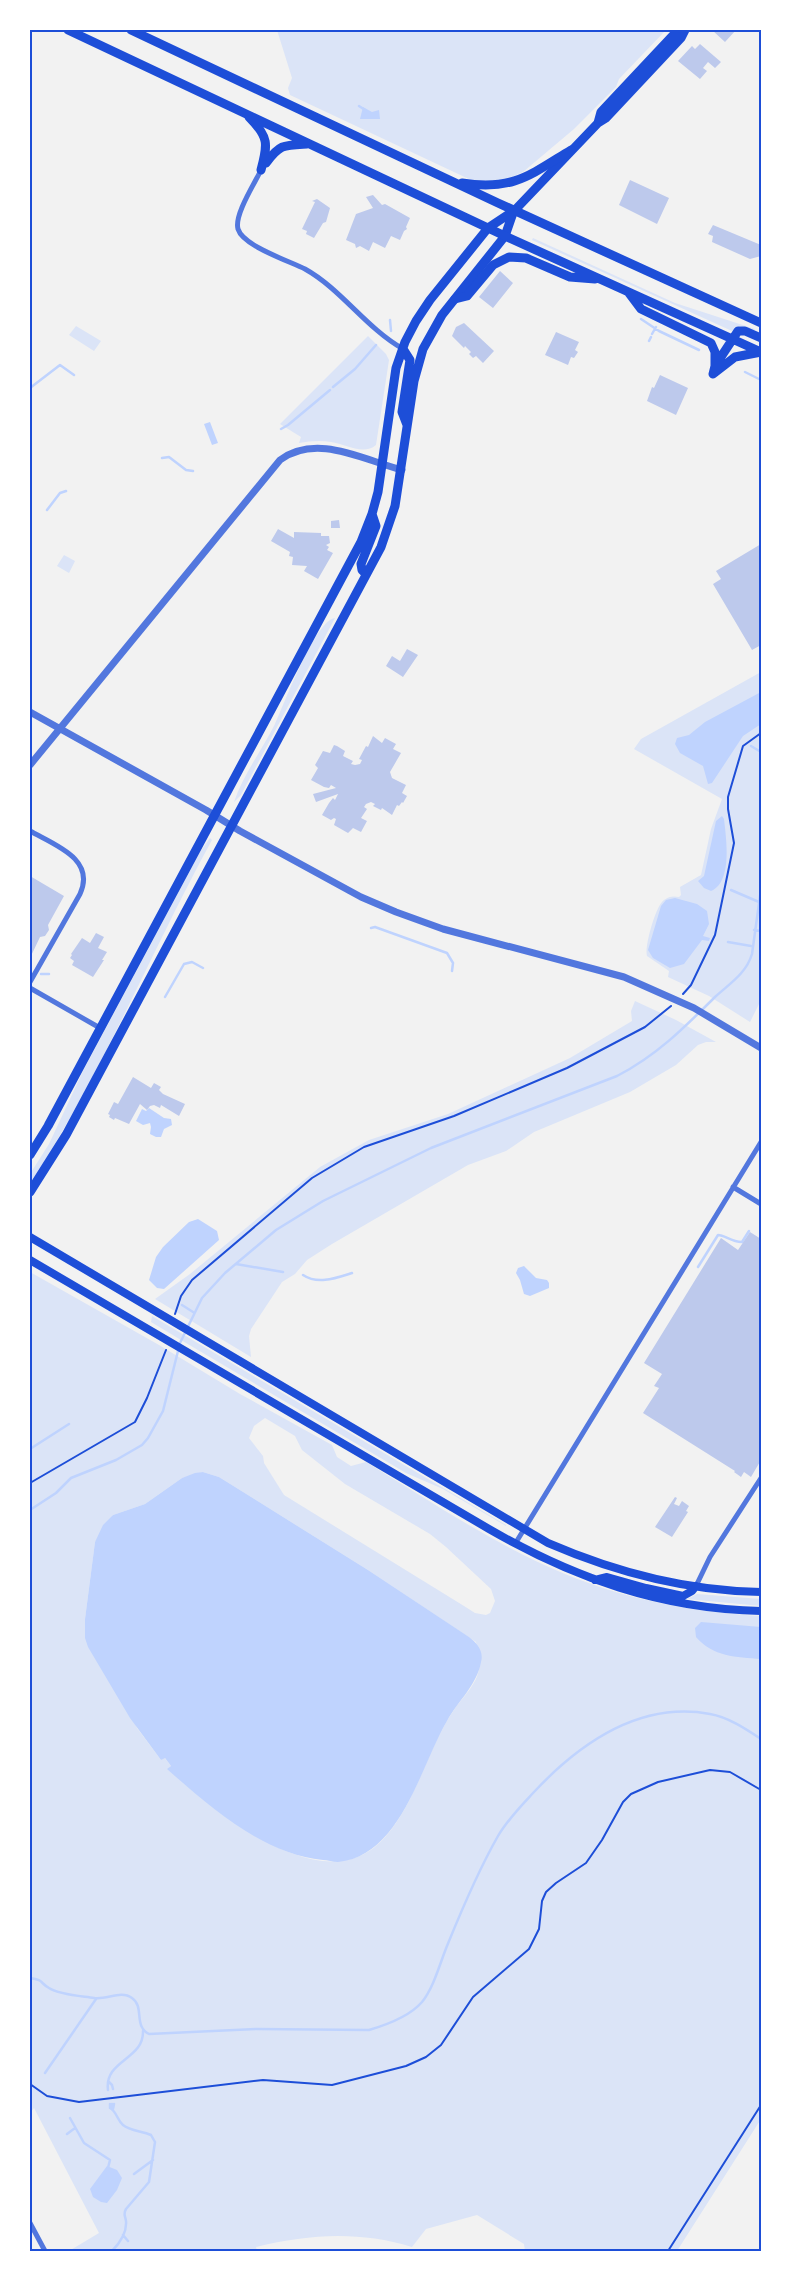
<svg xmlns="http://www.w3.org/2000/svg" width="791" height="2281" font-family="Lato,sans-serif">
  <rect width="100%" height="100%" fill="#f2f2f2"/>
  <path fill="#dbe4f7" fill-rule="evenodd" d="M277,30h389l-47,49 -3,8 -42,42 -51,43 -22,10 -30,-2 -181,-85 -2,-7 4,-10z
    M533,238l142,65 80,26 -2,3 -13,-6 -8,5 -200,-91z
    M76,326l25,15 -7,10 -25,-16z
    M368,336l18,18 3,6 -13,85c-13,11 -30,-1 -45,-3 -10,-2 -22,-1 -32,1l2,-6 -21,-13z
    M64,555l11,6 -6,12 -12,-7z
    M335,618l-94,177 -7,7c9,-27 28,-52 41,-78 9,-19 40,-104 60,-106z
    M761,672v328l-11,22 -41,-26 -41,-19 1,-6 -22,-15c-3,-9 9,-51 17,-56 5,-4 10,-4 15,-3l2,-2 -1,-8 21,-12 10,-46 11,-30 -88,-50 7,-10z
    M210,838l2,2c-62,113 -110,235 -182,343v-9l19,-30 34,-73 117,-219z
    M635,1001l41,19 40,22h-10l-8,3 -22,20 -46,27 -96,40 -28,19 -38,14 -136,79 -25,16 -12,14 -13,8 -31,47 -2,7 2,21 -96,-58 35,-25 130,-107 49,-27 79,-26 122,-56 62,-37 -1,-10z
    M30,1272l129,73 81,49 92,51 5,12 14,9 15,-4c64,39 129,83 199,112 63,26 128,38 196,42v503l-84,132h-152l-1,-7 -47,-29 -51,14 -14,18c-53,-16 -102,-13 -156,0l1,4h-188l30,-18 -65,-125 -4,5zM265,1418l30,18 7,14 43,34 85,50 16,13 45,42 4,12 -5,12 -4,2 -11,-2 -11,-7 -180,-111 -20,-32 -1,-7 -14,-18 5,-12zM203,1472l16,5 149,93 108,72c1,8 4,18 3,26 -1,15 -17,30 -25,42 -8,11 -14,24 -20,36 -14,30 -26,65 -48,90 -60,71 -170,-25 -218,-67l3,-3 -7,-9 -3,3 -24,-32 -52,-109 10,-77 18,-27 32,-11 37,-26z
    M152,1316l354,209v1l-63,-37 -37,-16 -220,-130 -35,-21z
    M697,1594l64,5v7l-74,-7z"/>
  <path fill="#bfd3fe" d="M363,107l9,5 7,-2 1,9h-20z
    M210,422l8,21 -6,2 -8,-21z
    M761,692v32l-18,12 -31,47 -4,1 -5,-18 -23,-13 -5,-9 2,-6 12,-3 16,-13z
    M722,816l2,3c2,18 9,63 -13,72l-7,-3 -6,-7 6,-5 12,-55z
    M675,898l22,6 10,7 2,13 -6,12 7,2 -1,3 -7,-1 -18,24 -14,4 -17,-10 -5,-8 13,-44 5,-6z
    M149,1108l15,10 7,1 1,6 -8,4 -3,8h-5l-6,-3 1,-7 -1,-4 -7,2 -7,-4 6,-12 4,2z
    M198,1219l19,12 2,9 -55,49 -7,-1 -8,-8 7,-23 7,-10 26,-25z
    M524,1266l12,12 11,2 2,3v5l-19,8 -6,-2 -4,-14 -4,-7 2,-5z
    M203,1472l16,5 149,93 101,67c8,6 15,14 12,25 -4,23 -23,39 -34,59 -27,46 -46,135 -109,141 -5,0 -11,-2 -15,-2 -60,-6 -113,-53 -156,-91l4,-3 -6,-8 -4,2 -31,-42 -42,-71 -3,-9v-19l10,-77 8,-17 10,-10 32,-11 37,-26 13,-5z
    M701,1622l60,5v32c-25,-2 -48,-2 -65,-22l-1,-9z
    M107,2166l10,4 5,8 -5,12 -10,13 -6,-1 -8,-5 -3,-8z"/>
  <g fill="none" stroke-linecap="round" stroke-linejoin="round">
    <path stroke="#bfd3fe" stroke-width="2.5" d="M359,106l6,4
      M641,319l18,12 40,19
      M390,320l1,11
      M652,334l4,-7
      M649,341l2,-4
      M745,372l16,8
      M333,387l22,-18 21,-24
      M30,388l30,-23 14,10
      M281,429l7,-4 42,-35
      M162,458l7,-1 17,13 7,1
      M47,510l13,-17 6,-2
      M751,746l10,6
      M731,890l28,12
      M371,928l4,-1 72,26 6,10 -1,8
      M754,930l7,1
      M728,942l23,4
      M41,974h8
      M165,997l19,-33 8,-2 11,6
      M236,1264l47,8
      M698,1267l20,-32c7,0 13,7 24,7l7,-11
      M303,1275c15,10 33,3 49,-2
      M182,1305l11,7
      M30,1449l39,-25
      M30,1510l26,-17 15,-15 45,-18 26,-15 6,-7 15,-27 17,-68 22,-45 23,-25 51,-43 47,-29 108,-53 186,-72c39,-20 67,-48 98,-79 14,-13 31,-23 37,-43l9,-65
      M30,1978c14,2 10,5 19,10 11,7 32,8 45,10 13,2 27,-8 38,0 13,9 1,28 17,36l107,-5 113,1c17,-5 41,-14 53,-28 12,-15 18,-39 25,-56 15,-37 31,-75 51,-110 10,-17 23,-30 36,-44 45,-48 106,-91 176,-78 18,3 36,15 51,25
      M45,2073l51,-74
      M109,2082l3,3 1,4
      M108,2090c-4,-30 36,-30 35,-59
      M110,2104v4c7,4 7,12 13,17 7,6 19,6 28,10l4,7 -6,40 -23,27c-3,5 -1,6 0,12 1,11 -6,22 -14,30
      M112,2104l1,5
      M113,2109l1,-5
      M70,2118l14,25 26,17 -2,8
      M67,2134l8,-6
      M134,2174l19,-14
      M123,2235l5,6"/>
  </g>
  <path fill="#bdc9ec" d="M712,30h24l-11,12z
    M700,44l21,18 -6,6 -7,-6 -5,6 4,3 -7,8 -22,-18 14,-15 3,3z
    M630,180l39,18 -12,26 -38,-19z
    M373,195l9,10 3,-1 25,14 -4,9 1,2 -3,2 -4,9 -9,-4 -6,12 -12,-6 -4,9 -9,-5 -4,2 -1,-4 -9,-4 10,-26 17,-6 -7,-11z
    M317,199l13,9 -4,14 -3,1 -9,15 -8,-4 1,-3 -5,-2 13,-27 -3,-1z
    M713,225l48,20v11l-11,3 -38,-17 1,-6 -5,-2z
    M500,271l13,12 -20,25 -14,-11z
    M464,323l30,28 -11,12 -7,-7 -3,2 -4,-4 2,-2 -6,-6 -1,2 -12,-12 4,-9z
    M556,332l23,10 -4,8 3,2 -4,6 -3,-1 -3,8 -23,-10z
    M660,375l28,13 -12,27 -29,-14 5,-14 2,1z
    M339,520l1,8h-9v-7z
    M278,529l16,9v-6l27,1v3h8l1,7 -4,2 3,2 -2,3 6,3 -15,26 -14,-8 3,-5 -15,-1 1,-8 -4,-1 1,-4 -19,-11z
    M761,544v101l-9,5 -39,-66 8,-5 -5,-8z
    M407,649l11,6 -15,22 -17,-11 6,-10 8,5z
    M373,736l9,7 3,-5 11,6 -3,5 8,4 -11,19 2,6 14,7 -4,8 5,3 -4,7 -1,-1 -3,4 -2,-1 -5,10 -10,-7 -1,2 -8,-4 2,-2 -4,-2 -5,2 -2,3 3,2 -6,9 6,3 -6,11 -8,-4 -5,5 -14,-8 2,-6 -2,-1 -3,2 -9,-5 7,-12 4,-5 2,2 3,-6 -22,8 -3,-8 23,-6 -5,-3 -2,3 -5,-1 -13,-7 7,-12 -3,-3 8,-14 7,2 4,-8 3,1 8,5 -2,5 10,5 -2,3 4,1 5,-1 2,-4 -3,-1 7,-13 2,1z
    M30,876l34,20 -16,29 1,5 -4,6 -5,1 -10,21z
    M96,933l8,4 -6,11 9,4 -5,8h2l-11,17 -21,-12 2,-4 -4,-3 2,-3 -1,-1 11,-16 8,5z
    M133,1077l18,11 3,-5 7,4 -2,3 4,4 22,10 -6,12 -18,-11 -1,3 -6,-3 -4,1 -3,4 -7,-6 -11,20 -14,-6 -1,2 -5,-3 1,-2 -2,-1 6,-12 4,2z
    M750,1232l11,7v221l-10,17 -7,-5 -3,5 -7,-5 1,-1 -92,-58 16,-25 -5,-2 8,-12 -18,-11 77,-125 17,12z
    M675,1497l2,1 -3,6 5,2 3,-5 7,5 -3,5 2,1 -16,25 -17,-10z"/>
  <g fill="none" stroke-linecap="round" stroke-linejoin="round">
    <path stroke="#1d4ed8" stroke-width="2" d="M683,994l8,-9 24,-50 19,-92 -6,-34v-12l15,-51 18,-13
      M175,1314l6,-18 11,-16 120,-102 52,-31 90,-31 113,-48 78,-41 26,-21
      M30,1483l105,-61 12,-24 19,-48
      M30,2084l17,12 32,6 184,-22 69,5 74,-19 20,-9 15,-12 32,-48 56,-48 10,-20 3,-28 4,-9 10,-9 30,-20 16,-23 21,-38 8,-8 27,-12 52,-12 20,2 31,18
      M668,2251l93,-146"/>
    <path stroke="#5277de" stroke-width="5" d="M261,170c-6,13 -27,45 -23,59 5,17 51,32 67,40 36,20 61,59 98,80
      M30,831c25,14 66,28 50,63l-50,88
      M30,988l70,40
      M733,1187l28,17
      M515,1544l246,-402
      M696,1586l14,-29 51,-79
      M30,2223l15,28"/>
    <path stroke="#5277de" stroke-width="7" d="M30,712l176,98 34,21 121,66 35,15 47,17 181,48 70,31 67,40
      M30,765l250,-305c37,-27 83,0 122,10"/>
    <path stroke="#1d4ed8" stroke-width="8" d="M30,1237l518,306c67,29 140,48 213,49
      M30,1260l459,269c85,49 172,80 272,82
      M595,1580l12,-3 39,11 37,8 9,-5 4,-5"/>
    <path stroke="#1d4ed8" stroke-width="9" d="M598,123l3,-11 77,-82
      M403,349l7,11 -8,52 5,13
      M366,574l-4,-4 -1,-6 15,-38 -4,-12
      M30,1155l18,-29 313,-584 11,-28 6,-22 18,-124 9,-26 11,-21 14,-21 58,-72 27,-18 83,-87 8,-5 75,-80 4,-8
      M30,1192l36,-57 315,-588 14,-41 19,-125 9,-32 19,-34 63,-79 9,-26"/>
    <path stroke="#1d4ed8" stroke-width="9" d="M68,30l437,206 256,116
      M131,30l367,173 263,120
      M249,117c20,20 19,27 12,53
      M266,163c14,-19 18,-18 41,-19
      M462,183c51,8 68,-8 109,-33
      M629,293l12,16 70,34 4,9v14
      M455,299l12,-3 26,-31 16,-8 17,1 44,19 25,2
      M713,374l2,-8 23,-35h7l16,7
      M713,374l22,-17 26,-5"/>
  </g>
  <rect width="791" height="2281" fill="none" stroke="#ffffff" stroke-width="62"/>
  <rect x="31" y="31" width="729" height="2219" fill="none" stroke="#1d4ed8" stroke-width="2"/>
</svg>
